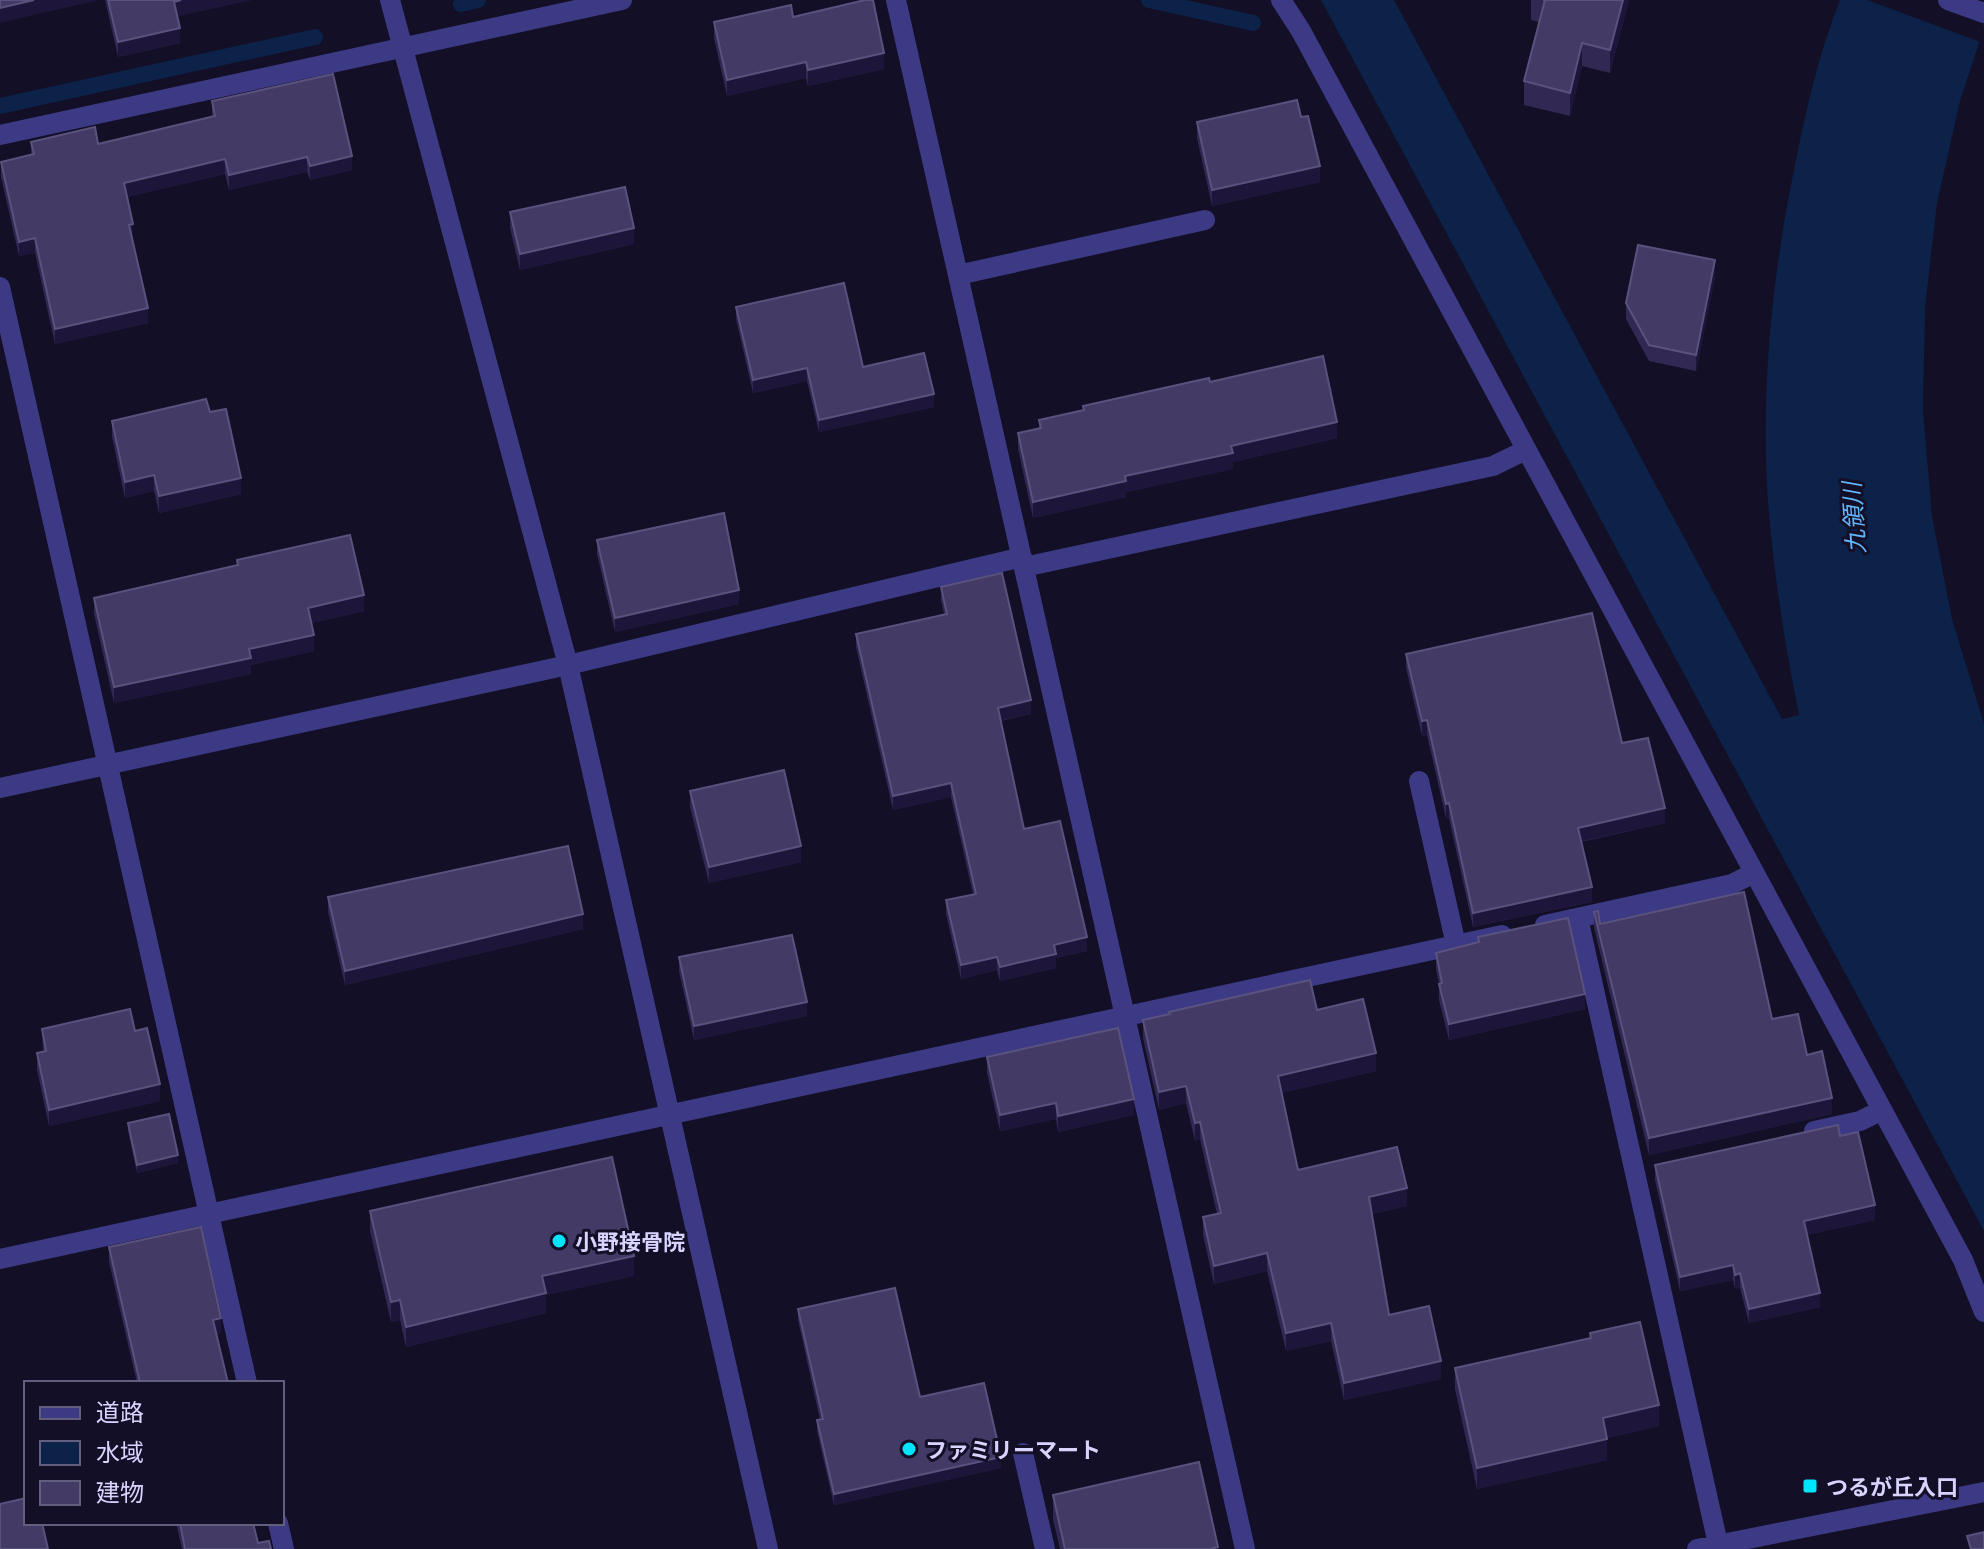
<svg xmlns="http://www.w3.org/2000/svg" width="1984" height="1549" font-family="Ubuntu,'Noto Sans JP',sans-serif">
  <rect width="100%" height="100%" fill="#130f26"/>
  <path fill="#0c2248" d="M1321,0h73l388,719 17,-4c-12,-60 -22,-120 -28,-180 -13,-123 -1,-250 24,-370 11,-56 24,-112 45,-165h144v28l-24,73 -23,102 -12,104 -2,104 9,105 20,103 32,105v507z"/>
  <path fill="#130f26" d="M1867,0h117l-1,43z"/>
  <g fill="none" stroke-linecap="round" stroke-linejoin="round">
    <path stroke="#0c2248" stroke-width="16" d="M1149,0l104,23
      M461,4l17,-4
      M0,106l315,-69"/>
    <path stroke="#3d3a85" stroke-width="20" d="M390,0l178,665 200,884
      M896,0l349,1549
      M1281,0l20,31 662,1229 21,52
      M1948,0l36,13
      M0,135l622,-135
      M958,275l247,-55
      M0,287l247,1096
      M1024,567l469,-101 33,-16
      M1419,781l37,164
      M0,788l568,-123 454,-108
      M1578,918l140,626
      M1545,925l187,-41 22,-11
      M1814,1131l46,-10 22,-11
      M0,1259l1502,-324
      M1023,1453l22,96
      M278,1523l6,26
      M1697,1549l287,-57"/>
  </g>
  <path fill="#312854" d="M105,0h146l-74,16 3,27 -62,14z
    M1531,0h98l-19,73 -28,-7 -12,50 -46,-11v-24l15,-59 -8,-2z
    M793,17l91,52 -76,17 -2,-8 -79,18 -13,-58v-16z
    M212,101l140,69 -42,10 -3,-8 -78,18 -4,-16 -98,23 5,42 16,84 -93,21 -20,-91 -16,3 -18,-79v-15l30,-7v-13l67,2 114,-27z
    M1301,117l19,65 -108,24 -15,-68v-16z
    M510,212l124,32 -114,26 -10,-42z
    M1715,276l-19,95 -47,-10 -23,-42v-16z
    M736,307l127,60 71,40 -115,25 -12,-51 -54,12 -17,-74z
    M1210,382l127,56 -104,24v7l-107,23v5l-93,21 -15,-69v-16l21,-5v-8l44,-10v-4z
    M210,412l31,82 -82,19 -5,-22 -29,7 -13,-61v-16z
    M597,540l142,64 -124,28 -18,-78z
    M237,560l127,51 -52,12 2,28 -63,14v9l-137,29 -20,-89v-16l143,-33z
    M941,587l90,127 -30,7 23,108 63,122 -31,7v10l-56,13 -3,-11 -36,9 -15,-65v-14l27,-6 -22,-97 -58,13 -37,-163v-13l88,-20 -3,-13z
    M1406,654l216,89 43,80 -84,19 11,60 -119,25 -24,-109h-3l-19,-83 -5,1 -16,-68z
    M690,791l111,71 -92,21 -19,-76z
    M328,897l255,32 -238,56 -17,-73z
    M1594,912l6,12 172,95 35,36 25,59 -183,41 -55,-227z
    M1478,937l107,72 -136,31 -10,-40v-16l-3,-15v-16l42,-11z
    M679,957l128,59 -113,24 -15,-69z
    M1317,1010l59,61 -95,22 17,77 109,36 -35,8 17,101 52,64 -97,21 -13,-59 -45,10 -19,-80 -53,13 -11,-49v-18l14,-3 -17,-75 -5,2 -9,-38 -27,7 -16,-72v-18z
    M42,1029l118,72 -111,25 -12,-56v-17l6,-1z
    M987,1057l147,58 -76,17 -2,-13 -56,12 -13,-58z
    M128,1123l50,40 -41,10 -9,-42z
    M1840,1136l35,84 -68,15 13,72 -71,16 -9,-35 -5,1 -2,-9 -53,11 -25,-111v-15z
    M370,1211l264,65 -88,19v18l-140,34 -6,-27 -9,2 -21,-91z
    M109,1247l112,86 -4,1 11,49h-91l-28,-121z
    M798,1309l122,88 81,71 -167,37 -17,-74v-11h3l-22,-100z
    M1590,1333l69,93 -52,12v22l-130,29 -22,-100v-21l135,-30z
    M1053,1495l165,54h-158l-7,-30z
    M176,1523h77l5,20 13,6h-89z"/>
  <path fill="#1d163a" d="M34,0h65l-99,23v-15z
    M181,0h70l-77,17v-15z
    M1623,0h6l-19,73v-23z
    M180,28v15l-62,14v-15z
    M1582,43v23l-12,50v-23z
    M884,53v16l-76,17v-16z
    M806,62v16l-79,18v-16z
    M352,156v14l-42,10v-14z
    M307,157v15l-78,18v-15z
    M225,159v15l-101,24v-15z
    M1320,166v16l-108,24v-16z
    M133,224v15l-4,1v-15z
    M634,228v16l-114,26v-16z
    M35,238v15l-16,3v-14z
    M1715,260v16l-19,95v-16z
    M148,308v15l-93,21v-15z
    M807,368v13l-54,12v-13z
    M934,394v13l-115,25v-12z
    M1337,422v16l-104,24v7l-107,23v5l-93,21v-16l198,-56z
    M154,475v16l-29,7v-16z
    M241,478v16l-82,19v-17z
    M739,590v14l-124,28v-14z
    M364,595v16l-56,13v-16z
    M314,635v16l-63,14v9l-137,29v-16l135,-38z
    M1031,700v14l-33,7v-13z
    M1427,720v15l-5,1v-15z
    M951,783v14l-58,13v-14z
    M1449,803v15h-3v-14z
    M1665,808v15l-87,19v-14z
    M801,846v16l-92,21v-16z
    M1592,887v15l-119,25v-14z
    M583,914v15l-238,56v-14z
    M1087,937v14l-31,7v10l-56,13v-14l54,-22z
    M997,957v13l-36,9v-14z
    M1585,994v15l-136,31v-16z
    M807,1002v14l-113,24v-14z
    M1376,1053v18l-98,23v-18z
    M160,1084v17l-111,25v-16z
    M1186,1086v17l-27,7v-18z
    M1832,1098v16l-183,41v-17z
    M1134,1099v16l-76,17v-16z
    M1056,1103v16l-56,12v-16z
    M1200,1122v17l-5,2v-18z
    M178,1155v8l-41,10v-8z
    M1407,1188v18l-38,9v-18z
    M1875,1205v15l-71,16v-15z
    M1267,1253v18l-53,13v-18z
    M634,1256v20l-88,19v18l-140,34v-20l136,-51z
    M1733,1265v15l-53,11v-14z
    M1740,1273v15l-5,1v-14z
    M1820,1293v14l-71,16v-14z
    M400,1300v20l-9,2v-20z
    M221,1318v15l-8,1v-14z
    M1331,1323v18l-45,10v-18z
    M1441,1361v18l-97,21v-17z
    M1659,1405v21l-56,13v-21z
    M1607,1439v21l-130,29v-21z
    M1001,1457v11l-167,37v-11z"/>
  <path fill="#433a66" stroke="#5a527e" stroke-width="2" d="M0,0h34l-34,8z
    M108,0h73l-7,2 6,26 -62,14z
    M865,0h8l11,53 -76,17 -2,-8 -79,18 -13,-58 77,-17 2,12z
    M1543,0h80l-13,50 -28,-7 -12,50 -46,-12 21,-81z
    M333,74l19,82 -42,10 -3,-9 -78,18 -4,-16 -101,24 9,41 -4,1 19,83 -93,21 -20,-91 -16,4 -18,-80 33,-8 -3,-12 64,-15 3,17 117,-28 -3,-15z
    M1297,100l4,17 7,-1 12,50 -108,24 -15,-68z
    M625,187l9,41 -114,26 -10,-42z
    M1638,245l77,15 -19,95 -47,-10 -23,-42z
    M844,283l19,84 61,-14 10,41 -115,26 -12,-52 -54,12 -17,-73z
    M1323,356l14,66 -106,24 2,7 -108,23 1,5 -93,21 -15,-69 23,-5 -2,-8 45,-10 -1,-4 126,-28 1,4z
    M206,399l4,13 16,-3 15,69 -82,18 -5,-21 -29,7 -13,-61z
    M724,513l15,77 -124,28 -18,-78z
    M350,535l14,60 -56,13 6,27 -65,14 2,9 -137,29 -20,-89 144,-33 -1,-5z
    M1002,573l29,127 -33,8 26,121 36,-8 27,116 -33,8 2,9 -56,13 -3,-10 -36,8 -15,-65 30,-6 -25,-111 -58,13 -37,-162 91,-20 -6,-27z
    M1592,613l30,130 26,-5 17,70 -87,20 14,59 -119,26 -24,-110 -3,1 -19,-84 -5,1 -16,-67z
    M784,770l17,76 -92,21 -19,-76z
    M568,846l15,68 -238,57 -17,-74z
    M1744,892l28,127 26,-5 9,41 15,-4 10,47 -183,40 -55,-226 4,-1 2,13z
    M1568,918l17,76 -136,30 -10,-40 3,-1 -6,-30 43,-11 -1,-5z
    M792,935l15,67 -113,24 -15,-69z
    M1310,980l7,30 46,-11 13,54 -98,23 20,94 99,-23 10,41 -38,9 20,118 40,-9 12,55 -97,22 -13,-60 -45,10 -19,-80 -53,13 -11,-49 18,-4 -21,-91 -5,1 -9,-37 -27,6 -16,-72 27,-6 -1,-2z
    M130,1009l5,22 12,-3 13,56 -111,26 -12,-57 9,-2 -4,-22z
    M1118,1028l16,71 -76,17 -2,-13 -56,12 -13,-58z
    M169,1114l9,41 -41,10 -9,-42z
    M1838,1125l2,11 18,-4 17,73 -71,16 16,72 -71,16 -9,-36 -5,2 -2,-10 -53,12 -25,-112z
    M612,1157l22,99 -92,20 4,17 -140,34 -6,-27 -9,2 -21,-91z
    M201,1227l20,91 -8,2 15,63h-88l-31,-136z
    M895,1288l25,109 64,-14 17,74 -167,37 -17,-74 6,-1 -25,-110z
    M1640,1322l19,83 -56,13 4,21 -130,29 -22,-100 136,-30 -1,-5z
    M1199,1462l19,85 -8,2h-145l-12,-54z
    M26,1498v25h16l6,26h-48v-45z
    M180,1523h73l5,20 11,-2 2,8h-86z
    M1984,1532v17h-13l-4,-13z"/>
  <g fill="#00e5ff" stroke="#130f26" stroke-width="3">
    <circle cx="559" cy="1241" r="8"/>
    <circle cx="909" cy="1449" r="8"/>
    <rect x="1802" y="1478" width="16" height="16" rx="4"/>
  </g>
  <g text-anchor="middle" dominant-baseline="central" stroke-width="6" stroke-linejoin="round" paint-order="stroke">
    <g font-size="22" font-weight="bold" fill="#d9d4ff" stroke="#130f26" text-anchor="start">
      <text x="575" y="1241">小野接骨院</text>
      <text x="925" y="1449">ファミリーマート</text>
      <text x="1826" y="1486">つるが丘入口</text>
    </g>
    <g font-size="24" font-style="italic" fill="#62b6ff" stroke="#130f26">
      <text transform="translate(1854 518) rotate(-94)">九領川</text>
    </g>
  </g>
  <rect x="24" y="1381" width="260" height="144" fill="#130f26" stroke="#625e7d" stroke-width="2"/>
  <rect x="40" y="1407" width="40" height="12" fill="#3d3a85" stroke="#625e7d" stroke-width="2"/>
  <text x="96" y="1421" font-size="24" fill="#d9d4ff">道路</text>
  <rect x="40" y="1441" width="40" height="24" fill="#0c2248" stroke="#625e7d" stroke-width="2"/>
  <text x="96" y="1461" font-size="24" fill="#d9d4ff">水域</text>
  <rect x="40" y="1481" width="40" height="24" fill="#433a66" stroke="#625e7d" stroke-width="2"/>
  <text x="96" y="1501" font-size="24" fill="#d9d4ff">建物</text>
</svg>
